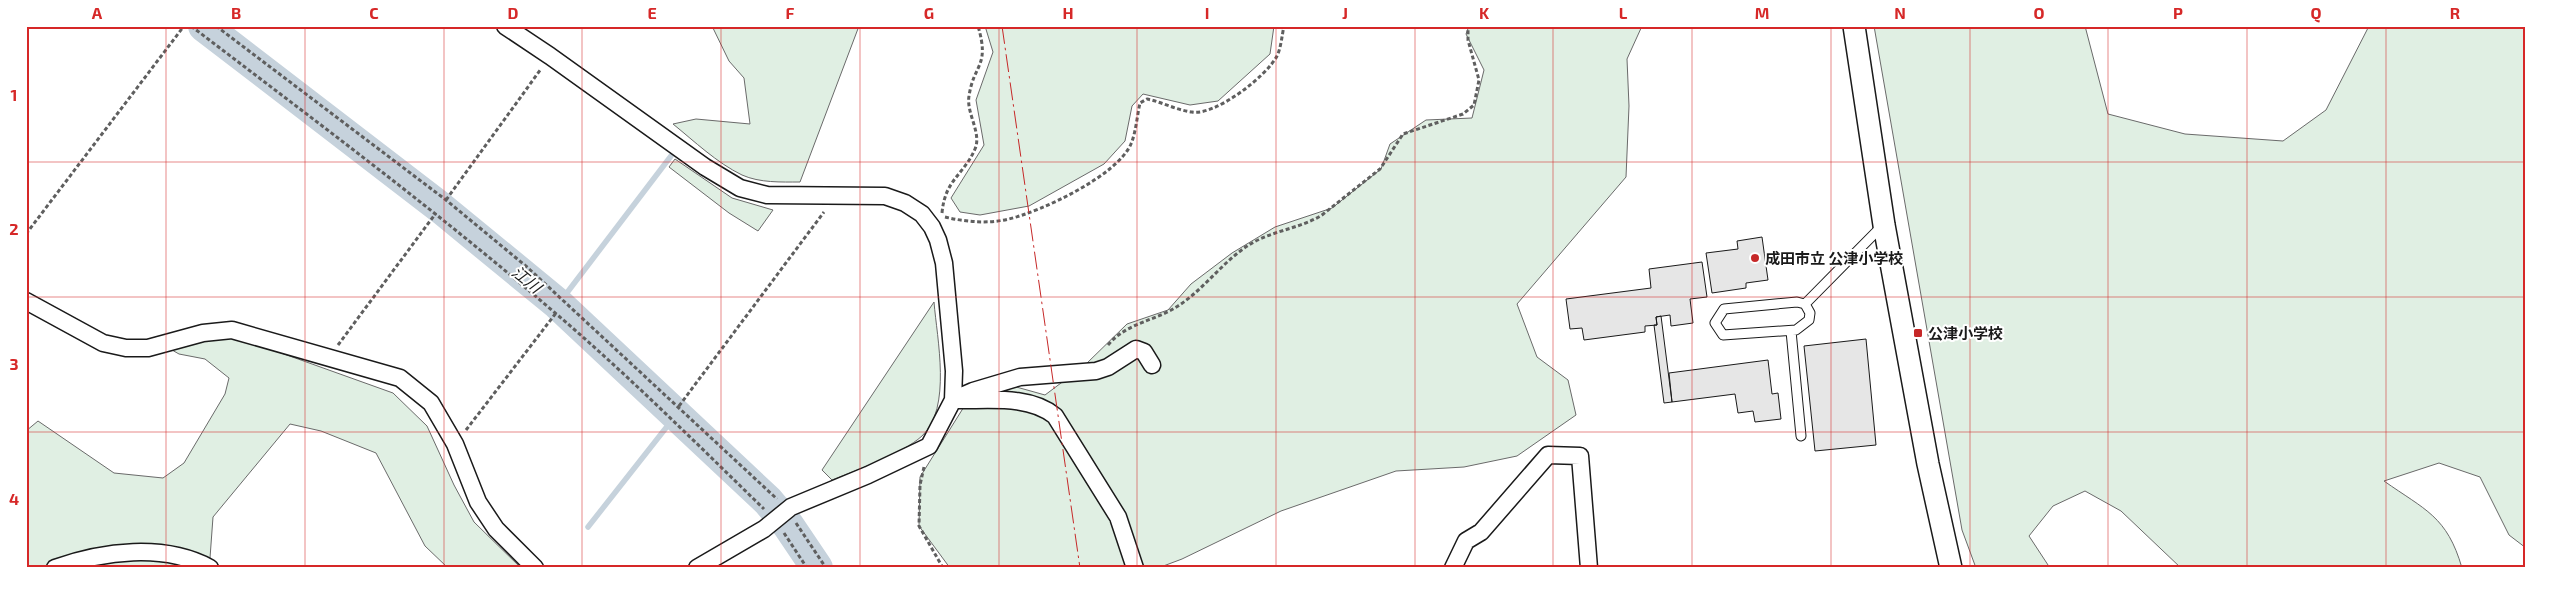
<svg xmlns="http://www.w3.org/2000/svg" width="2552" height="594" font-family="'Exo 2','Noto Sans JP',sans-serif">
  <rect width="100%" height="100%" fill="#fff"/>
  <path fill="#e0efe3" stroke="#6a6a6a" d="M712,26h147l-59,156c-19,0 -40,1 -58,-7 -25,-12 -48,-34 -69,-51l23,-5 54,5 -6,-46 -15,-17z
    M985,26h289l-4,28 -52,47 -28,4 -47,-11 -11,12 -7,35 -21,23 -75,42 -49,9 -20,-3 -9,-14 33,-53 -8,-45 17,-48z
    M1469,26h173l-15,33 2,47 -3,71 -109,127 20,53 31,23 8,35 -59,41 -53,11 -68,4 -115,40 -99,48 -24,9h-208l-31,-42 1,-49 52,-83 30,-11 43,12 40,-30 42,-41 41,-14 23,-26 41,-31 43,-26 57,-19 49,-39 9,-25 36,-24 46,-2 12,-48 -18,-36z
    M1874,26h211l23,88 77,20 98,7 43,-31 43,-84h157v522l-17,-13 -29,-58 -41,-14 -55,18c41,29 63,35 78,87h-281l-60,-57 -36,-20 -32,15 -24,30 21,32h-74l-14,-38z
    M675,159l57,39 41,12 -15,21 -29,-18 -60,-46z
    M934,302c3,37 18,106 -12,134 -20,18 -65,34 -90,44l-10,-10z
    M231,335l162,58 34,33 27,59 20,37 47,46h-73l-23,-22 -49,-93 -55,-22 -31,-7 -77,93 -3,41 9,10h-193v-137l12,-10 76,52 49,5 21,-15 41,-69 4,-16 -24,-19 -26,-5 -7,-4 32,-10z"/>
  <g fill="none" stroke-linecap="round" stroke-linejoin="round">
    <path stroke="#c6d2dc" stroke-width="5.5" d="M566,294l105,-138
      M558,304l3,-2
      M675,417l1,-2
      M588,527l81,-103"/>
    <path stroke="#c6d2dc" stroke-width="32" d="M204,26l237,182 117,96 210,197 20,24 29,43"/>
  </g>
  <path fill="#e6e6e6" stroke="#1a1a1a" d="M1762,237l6,43 -22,3v5l-34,5 -6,-40 32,-4 -1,-8z
    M1702,262l5,35 -17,2 3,24 -22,3 -1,-11 -14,2 1,8 -12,1v6l-61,8 -2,-12 -12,1 -4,-30 85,-11 -2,-19z
    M1661,316l11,86 -8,1 -10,-78h3l-1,-8z
    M1866,339l10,106 -61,6 -11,-105z
    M1768,360l4,34 6,-1 3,26 -26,3 -2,-11 -15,2 -3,-19 -63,8 -3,-29z"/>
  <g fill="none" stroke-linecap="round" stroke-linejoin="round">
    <defs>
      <path id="service" d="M1797,302l8,2 5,9 -1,7 -13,10 -73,5 -8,-12 9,-14z
        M1805,304l77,-78
        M1791,331l10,105"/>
      <path id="minor" d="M505,26l45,30 155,111 35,21 27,7 118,1 20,7 17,11 10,13 6,13 6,23 10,108 -1,29 -24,46 -61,29 -77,32 -27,22 -67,39
        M26,301l77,42 23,5h22l55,-15 29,-3 168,48 31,25 24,41 23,58 18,27 39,39
        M957,398l16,-7 47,-14 76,-6 12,-4 28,-18 8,3 8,13
        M953,400c33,1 75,-6 102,16l63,101 17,51
        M55,568c48,-17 109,-25 155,0
        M1453,568l13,-27 15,-9 67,-77 32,1 9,112"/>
      <path id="tertiary" d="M1854,26l30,199 44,239 23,104"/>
    </defs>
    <use href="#service" stroke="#1a1a1a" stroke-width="11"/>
    <use href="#minor" stroke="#1a1a1a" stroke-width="19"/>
    <use href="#tertiary" stroke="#1a1a1a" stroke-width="24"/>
    <path stroke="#5f5f5f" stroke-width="3" stroke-dasharray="4 2.5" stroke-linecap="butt" d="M191,26c123,94 246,185 363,286 73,62 141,130 210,197
      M216,26l230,174 81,67 250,232
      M446,200l95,-131
      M942,213c3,-34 22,-38 33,-64 7,-16 -9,-36 -6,-53 5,-33 21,-29 9,-70
      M945,217c21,5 43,7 64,2 33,-8 108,-43 122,-75 5,-12 6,-28 9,-41l7,-4c15,3 29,11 45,13 23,4 74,-35 85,-56 4,-8 5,-21 7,-30
      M26,234l158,-208
      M338,345l98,-132
      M1108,345c18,-22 47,-24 70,-39 28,-18 47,-48 76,-64 22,-12 47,-14 68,-27l58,-46 23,-35 60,-20 11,-9 5,-25 -11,-40v-14
      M679,406l145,-194
      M466,430l90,-117
      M924,467l-4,18 -1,41 24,42
      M796,523l30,45
      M784,533l23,35"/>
    <use href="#service" stroke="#fff" stroke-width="9"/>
    <use href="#minor" stroke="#fff" stroke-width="16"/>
    <use href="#tertiary" stroke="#fff" stroke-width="21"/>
    <path stroke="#c62828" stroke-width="1" stroke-dasharray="18 4 2.5 4" stroke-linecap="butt" d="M1002,26l78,542"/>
  </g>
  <path fill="none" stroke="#d62828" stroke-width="1" stroke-opacity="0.55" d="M166,26v542M305,26v542M444,26v542M582,26v542M721,26v542M860,26v542M999,26v542M1137,26v542M1276,26v542M1415,26v542M1553,26v542M1692,26v542M1831,26v542M1970,26v542M2108,26v542M2247,26v542M2386,26v542M26,162h2500M26,297h2500M26,432h2500"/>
  <g fill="#c62828" stroke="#fff" stroke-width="2">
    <circle cx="1755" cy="258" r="5"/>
    <rect x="1913" y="328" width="10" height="10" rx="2.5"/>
  </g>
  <g text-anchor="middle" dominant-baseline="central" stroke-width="4" stroke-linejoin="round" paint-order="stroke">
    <g font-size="15" font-weight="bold" fill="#1a1a1a" stroke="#fff" text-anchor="start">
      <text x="1765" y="258">成田市立 公津小学校</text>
      <text x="1928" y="333">公津小学校</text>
    </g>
    <g font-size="16" font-style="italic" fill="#1a1a1a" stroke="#fff">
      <text transform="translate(527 279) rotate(39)">江川</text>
    </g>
  </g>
  <rect width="2552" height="594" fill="none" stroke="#ffffff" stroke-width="55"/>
  <rect x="28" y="28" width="2496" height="538" fill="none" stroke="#d62828" stroke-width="2"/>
  <g font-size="16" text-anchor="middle" font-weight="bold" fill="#d62828">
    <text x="97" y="19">A</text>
    <text x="236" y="19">B</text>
    <text x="374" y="19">C</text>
    <text x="513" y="19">D</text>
    <text x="652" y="19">E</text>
    <text x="790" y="19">F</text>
    <text x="929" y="19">G</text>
    <text x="1068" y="19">H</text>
    <text x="1207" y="19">I</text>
    <text x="1345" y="19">J</text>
    <text x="1484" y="19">K</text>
    <text x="1623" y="19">L</text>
    <text x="1762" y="19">M</text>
    <text x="1900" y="19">N</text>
    <text x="2039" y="19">O</text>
    <text x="2178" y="19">P</text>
    <text x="2316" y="19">Q</text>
    <text x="2455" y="19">R</text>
    <text x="14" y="101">1</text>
    <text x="14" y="235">2</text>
    <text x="14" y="370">3</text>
    <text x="14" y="505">4</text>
  </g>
</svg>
